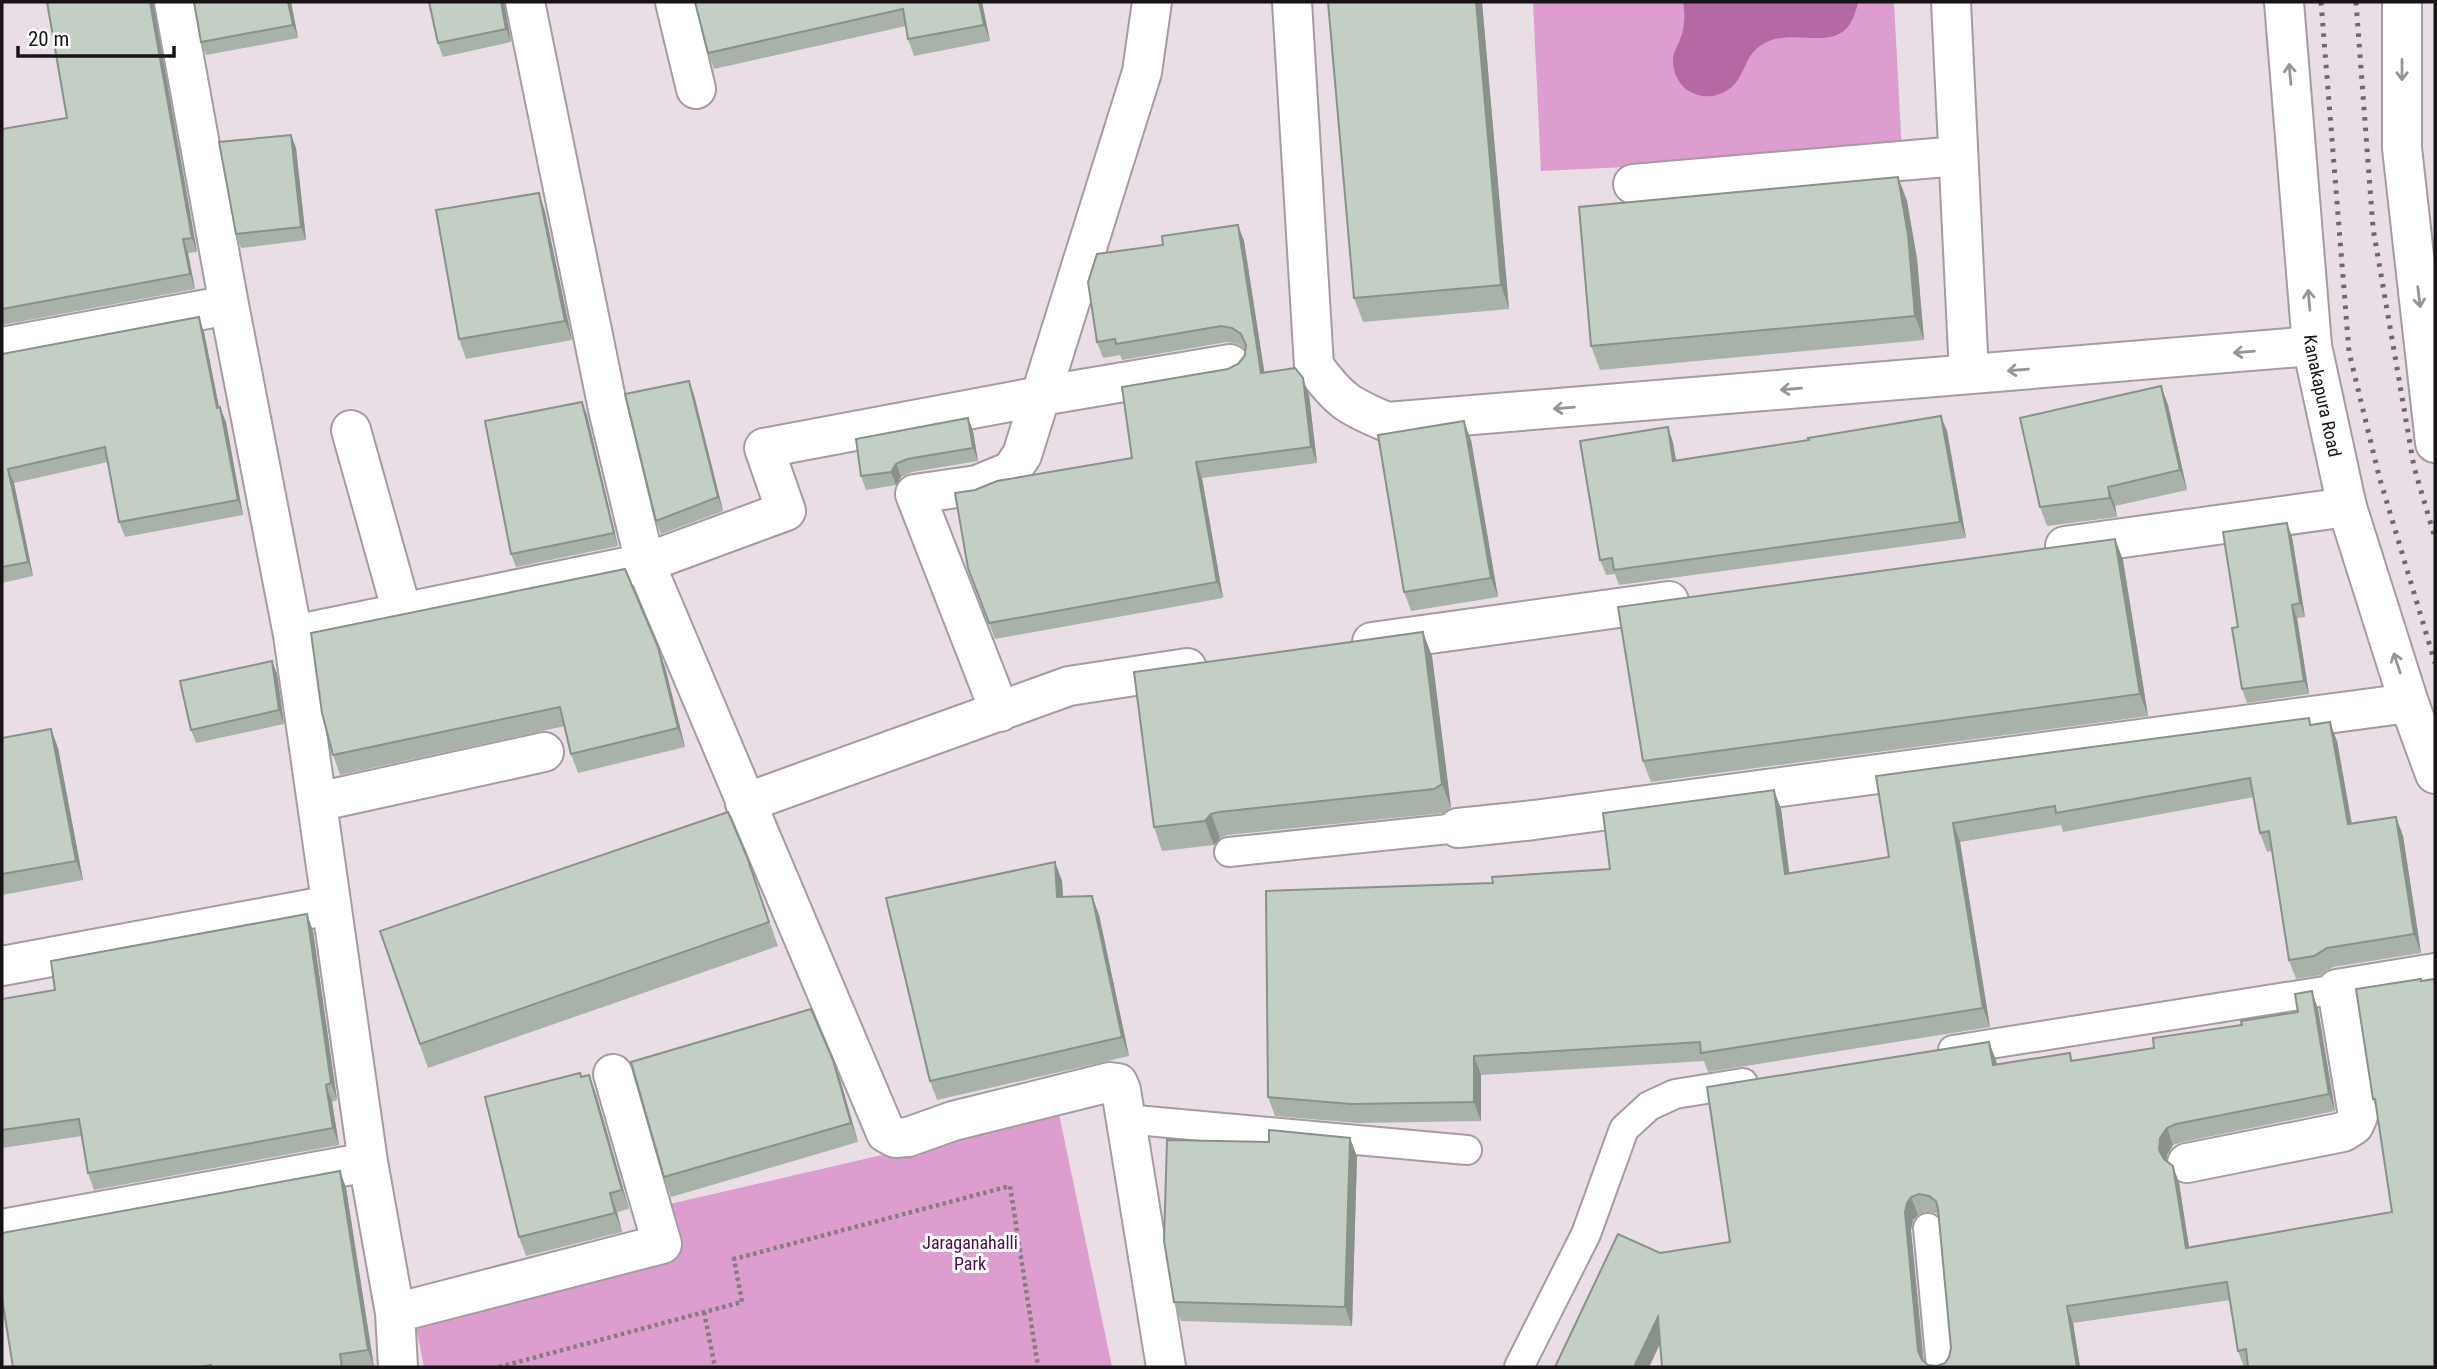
<svg xmlns="http://www.w3.org/2000/svg" width="2437" height="1369" font-family="'Roboto Condensed',sans-serif">
  <rect width="100%" height="100%" fill="#e9dde6"/>
  <path fill="#dd9dce" d="M1533,2H1894L1902,154L1541,171Z
    M1059,1114L1112,1367H424L414,1316L680,1253L670,1204Z"/>
  <path fill="#b469a4" d="M1683,2H1858C1846,63 1799,23 1763,44C1748,53 1747,65 1739,78C1730,94 1709,101 1693,93C1680,88 1672,72 1673,58C1674,50 1680,42 1682,34C1685,23 1685,12 1683,2Z"/>
  <g fill="none" stroke-linecap="round" stroke-linejoin="round">
    <defs>
      <path id="lane" d="M1229,852L1458,828
        M1953,1050L2337,989
        M1125,1119L1467,1150
        M1928,1228L1941,1367
        M1519,1367L1586,1234L1624,1129L1649,1106L1675,1094L1743,1083"/>
      <path id="street" d="M174,2L229,305L293,635L368,1162L395,1313L398,1367
        M525,2L608,409L645,563L886,1133L895,1138L908,1137L953,1121L1110,1082L1118,1083L1121,1090L1166,1367
        M675,2L696,89
        M1292,2L1314,366C1339,400 1348,406 1387,422L2312,346
        M1951,2L1969,374
        M1633,184L1958,156
        M2,347L229,305
        M351,430L402,612
        M2065,546L2347,507
        M293,635L645,563L786,511L764,448L1041,396L1230,364
        M1372,642L1669,601
        M1000,712L915,494L977,485L1011,471L1022,455L1142,72L1152,2
        M317,802L544,752
        M745,803L1069,686L1187,668
        M1458,828L1534,820L2409,703
        M2,966L331,905
        M2187,1163L2343,1132L2354,1125L2358,1116L2337,989L2435,973
        M2,1229L368,1162
        M395,1313L662,1244L613,1074"/>
      <g id="highway">
        <path id="s1" d="M2284,2L2312,346L2347,507L2409,703L2435,774"/>
        <path d="M2402,2V148L2435,443"/>
      </g>
    </defs>
    <use href="#lane" stroke="#a69aa3" stroke-width="32"/>
    <use href="#street" stroke="#a69aa3" stroke-width="42"/>
    <use href="#highway" stroke="#a69aa3" stroke-width="42"/>
    <path stroke="#857c82" stroke-width="4.5" stroke-dasharray="3.5 3.5" stroke-linecap="butt" d="M704,1312L715,1367
      M499,1367L742,1302L734,1259L1010,1186L1038,1367"/>
    <use href="#lane" stroke="#fff" stroke-width="28"/>
    <use href="#street" stroke="#fff" stroke-width="38"/>
    <use href="#highway" stroke="#fff" stroke-width="38"/>
    <path stroke="#6f676c" stroke-width="5" stroke-dasharray="3.5 7" stroke-linecap="butt" d="M2321,2L2349,352L2379,476L2435,663
      M2356,2L2373,228L2414,467L2435,538"/>
  </g>
  <path fill="#a8b2a9" fill-rule="evenodd" d="M153,2L197,252L188,253L195,289L2,325V129L67,118Z
    M194,2H291L298,38L206,55L201,42Z
    M504,2L511,42L443,57L438,43Z
    M695,2H982L990,41L914,56L908,39L906,26L714,69L708,53Z
    M1482,2L1509,309L1363,322L1354,298Z
    M291,135L296,148L306,240L241,248L236,234Z
    M1898,177L1907,201L1917,259L1924,340L1600,370L1591,346Z
    M539,193L545,212L572,340L466,359L459,339Z
    M1238,225L1244,241L1264,372L1309,395L1317,463L1202,478L1223,598L995,639L968,568L975,490L1132,458L1228,369L1238,364L1245,355V349L1238,344L1227,342L1122,360L1120,355L1103,358L1097,342L1163,245Z
    M204,332L219,407L226,422L243,515L125,537L119,522L108,462L14,483L33,576L2,583V354Z
    M2161,386L2168,405L2187,490L2115,506L2117,517L2047,526L2040,507Z
    M694,395L723,511L661,534L656,521Z
    M587,415L618,546L516,567L511,554Z
    M968,418L973,431L978,461L912,472L901,477L896,485L866,490L861,476Z
    M1668,427L1673,443L1676,461L1947,431L1966,538L1619,585L1615,574L1606,575L1600,560Z
    M1471,440L1498,597L1411,611L1404,592Z
    M2292,537L2305,617L2297,618L2309,694L2247,703L2242,689L2238,627Z
    M2115,539L2123,560L2148,716L1651,782L1643,761Z
    M1432,656L1451,808L1443,813L1227,835L1220,838L1214,845L1162,851L1154,827Z
    M272,661L277,674L284,724L196,743L191,730Z
    M665,667L685,747L578,773L571,754L565,726L340,775L333,755Z
    M2311,725L2337,741L2352,824L2396,817L2403,836L2421,953L2333,967L2321,975L2296,979L2289,960L2272,851L2267,852L2260,833L2254,797L2063,832L2061,825L1960,842L1990,1027L1708,1072L1704,1061L1481,1075V1121L1358,1123L1275,1116L1268,1097L1493,883L1610,869L1774,790L1781,809L1789,873L1889,857L1876,776Z
    M51,729L58,748L83,880L2,895V738Z
    M747,857L778,946L428,1068L380,931Z
    M1055,862L1062,881L1063,897L1092,896L1099,915L1129,1056L937,1100L930,1081Z
    M313,931L337,1100L332,1102L339,1145L94,1190L88,1173L82,1136L2,1148V999L55,990Z
    M2356,989L2435,1367H2244L2238,1351L2230,1300L2073,1323L2080,1367H1662L1660,1344L1649,1367H1555L1660,1253L1730,1242L1989,1042L1997,1065L2070,1053L2073,1061L2154,1048L2242,1025L2318,1009L2335,1111L2183,1142L2173,1145L2167,1155L2166,1161L2173,1166L2179,1183L2189,1248L2392,1212L2377,1112L2373,1099ZM1926,1212L1936,1213L1939,1216L1951,1348L1949,1357L1945,1363L1937,1366L1928,1365L1924,1361L1911,1230L1913,1220L1918,1215Z
    M840,1079L858,1142L671,1197L664,1177Z
    M596,1094L629,1209L617,1212L622,1232L526,1256L519,1237Z
    M1350,1138L1357,1157L1352,1326L1181,1321L1174,1302Z
    M340,1171L346,1188L374,1367H13L4,1311H2V1233Z"/>
  <path fill="#88918a" d="M150,2H153L197,252L192,238Z
    M288,2H291L298,38L293,25Z
    M501,2H504L511,42L506,29Z
    M979,2H982L990,41L984,25Z
    M1476,2H1482L1509,309L1501,285Z
    M291,135L296,148L306,240L301,227Z
    M1898,177L1907,201L1917,259L1924,340L1915,316Z
    M539,193L545,212L572,340L565,321Z
    M1238,225L1244,241L1267,389L1261,373Z
    M183,239L188,253L195,289L190,274Z
    M199,317L204,332L222,422L217,408Z
    M1303,378L1309,395L1317,463L1311,447Z
    M689,381L694,395L723,511L718,497Z
    M2161,386L2168,405L2187,490L2180,470Z
    M582,402L587,415L618,546L614,533Z
    M220,407L226,422L243,515L238,500Z
    M1941,416L1947,431L1966,538L1960,522Z
    M968,418L973,431L978,461L973,448Z
    M1464,421L1471,440L1498,597L1491,578Z
    M1668,427L1673,443L1679,477L1673,461Z
    M1196,462L1202,478L1223,598L1217,582Z
    M896,464L901,477L896,485L891,472Z
    M8,469L14,483L33,576L28,562Z
    M2108,487L2115,506L2117,517L2110,498Z
    M2287,523L2292,537L2305,617L2300,603Z
    M2115,539L2123,560L2148,716L2140,694Z
    M2292,605L2297,618L2309,694L2304,681Z
    M1423,632L1432,656L1451,808L1442,784Z
    M658,647L665,667L685,747L678,728Z
    M272,661L277,674L284,724L279,710Z
    M2330,722L2337,741L2355,843L2348,824Z
    M51,729L58,748L83,880L76,861Z
    M1774,790L1781,809L1792,893L1785,874Z
    M1211,814L1220,838L1214,845L1205,821Z
    M2396,817L2403,836L2421,953L2414,934Z
    M1953,823L1960,842L1990,1027L1983,1008Z
    M1055,862L1062,881L1064,917L1057,897Z
    M1092,896L1099,915L1129,1056L1122,1037Z
    M307,914L313,931L337,1100L331,1083Z
    M2312,991L2318,1009L2335,1111L2329,1094Z
    M1989,1042L1996,1060L2000,1083L1993,1065Z
    M1474,1056L1481,1075V1121L1474,1102Z
    M833,1060L840,1079L858,1142L851,1123Z
    M589,1075L596,1094L629,1209L622,1190Z
    M326,1085L332,1102L339,1145L333,1128Z
    M2167,1128L2173,1145L2167,1155L2166,1168L2159,1150L2160,1138Z
    M1350,1138L1357,1157L1352,1326L1345,1307Z
    M2173,1166L2179,1183L2192,1266L2186,1248Z
    M340,1171L346,1188L374,1367L368,1350Z
    M610,1193L617,1212L622,1232L615,1213Z
    M1911,1197L1918,1215L1913,1220L1911,1230L1924,1367L1918,1351L1905,1212L1907,1203Z
    M2067,1306L2073,1323L2080,1367H2077Z
    M1658,1317L1664,1335L1649,1367H1634Z"/>
  <path fill="#c3cfc5" stroke="#88918a" stroke-width="2" fill-rule="evenodd" d="M47,2H150L192,238L183,239L190,274L2,309V129L67,118Z
    M194,2H288L293,25L201,42Z
    M429,2H501L506,29L438,43Z
    M695,2H979L984,25L908,39L903,9L708,53Z
    M1328,2H1476L1501,285L1354,298Z
    M291,135L301,227L236,234L219,142Z
    M1898,177L1908,235L1915,316L1591,346L1579,207Z
    M539,193L565,321L459,339L436,210Z
    M1238,225L1261,373L1295,368L1303,378L1311,447L1196,462L1217,582L989,623L968,568L955,493L975,490L997,481L1132,458L1122,387L1228,369L1238,364L1245,355L1246,345L1241,334L1232,328L1221,326L1116,344L1115,339L1097,342L1088,282L1097,254L1163,245L1162,236Z
    M199,317L217,408L220,407L238,500L119,522L105,447L8,469L28,562L2,567V354Z
    M689,381L718,497L656,521L625,394Z
    M2161,386L2180,470L2108,487L2110,498L2040,507L2020,418Z
    M582,402L614,533L511,554L485,421Z
    M1941,416L1960,522L1614,570L1612,558L1600,560L1580,441L1668,427L1673,461L1809,440L1808,438Z
    M968,418L973,448L907,459L896,464L891,472L861,476L856,439Z
    M1464,421L1491,578L1404,592L1378,435Z
    M2287,523L2300,603L2292,605L2304,681L2242,689L2232,628L2238,627L2223,532Z
    M2115,539L2140,694L1643,761L1618,607Z
    M625,569L658,647L678,728L571,754L560,707L333,755L322,713L311,633Z
    M1423,632L1442,784L1434,789L1219,812L1211,814L1205,821L1154,827L1134,672Z
    M272,661L279,710L191,730L180,681Z
    M2309,718L2310,725L2330,722L2348,824L2396,817L2414,934L2327,948L2314,956L2289,960L2269,831L2260,833L2250,778L2056,813L2055,806L1953,823L1983,1008L1701,1053L1700,1042L1474,1056V1102L1351,1104L1268,1097L1266,891L1493,883L1492,877L1610,869L1603,813L1774,790L1785,874L1889,857L1876,776Z
    M51,729L76,861L2,874V738Z
    M728,812L747,857L769,922L420,1044L380,931Z
    M1055,862L1057,897L1092,896L1122,1037L930,1081L886,898Z
    M307,914L331,1083L326,1085L333,1128L88,1173L79,1119L2,1130V999L55,990L51,961Z
    M2421,979V981L2435,979V1367H2248L2246,1349L2238,1351L2227,1282L2067,1306L2077,1367H1662L1658,1317L1634,1367H1555L1618,1234L1660,1253L1730,1242L1707,1087L1989,1042L1993,1065L2070,1053L2071,1061L2154,1048L2153,1038L2242,1025L2241,1021L2298,1012L2295,994L2312,991L2329,1094L2176,1124L2167,1128L2160,1138L2159,1150L2164,1159L2173,1166L2186,1248L2392,1212L2375,1099H2373L2356,989ZM1919,1194L1929,1196L1936,1201L1938,1209L1951,1348L1949,1357L1945,1363L1937,1366L1928,1365L1922,1360L1918,1351L1905,1212L1907,1203L1911,1197Z
    M811,1009L833,1060L851,1123L664,1177L631,1062Z
    M580,1073L581,1077L589,1075L622,1190L610,1193L615,1213L519,1237L485,1097Z
    M1269,1130L1350,1138L1345,1307L1174,1302L1164,1241L1167,1140L1269,1142Z
    M340,1171L368,1350L340,1354L342,1367H211V1365L198,1367H13L2,1299V1233Z"/>
  <defs><path id="oneway-shaft" d="M-6 0H5M1.5-3L5.5 0L1.5 3" fill="none" stroke-width="1.6" stroke-linecap="round" stroke-linejoin="round" transform="scale(1.75)"/></defs>
  <g stroke="#979596">
    <use href="#oneway-shaft" transform="translate(2402 70) rotate(90)"/>
    <use href="#oneway-shaft" transform="translate(2290 74) rotate(-95)"/>
    <use href="#oneway-shaft" transform="translate(2419 297) rotate(83)"/>
    <use href="#oneway-shaft" transform="translate(2309 300) rotate(-95)"/>
    <use href="#oneway-shaft" transform="translate(2244 352) rotate(175)"/>
    <use href="#oneway-shaft" transform="translate(2018 370) rotate(175)"/>
    <use href="#oneway-shaft" transform="translate(1791 389) rotate(175)"/>
    <use href="#oneway-shaft" transform="translate(1564 408) rotate(175)"/>
    <use href="#oneway-shaft" transform="translate(2397 663) rotate(-108)"/>
  </g>
  <g text-anchor="middle" dominant-baseline="central" stroke-width="6" stroke-linejoin="round" paint-order="stroke">
    <g font-size="18" fill="#181316" stroke="#fff">
      <text stroke="none"><textPath href="#s1" startOffset="396">Kanakapura Road</textPath></text>
    </g>
    <g font-size="18" fill="#500945" stroke="#fff">
      <text x="970" y="1242">Jaraganahalli<tspan x="970" dy="21">Park</tspan></text>
    </g>
  </g>
  <rect width="2437" height="1369" fill="none" stroke="#181316" stroke-width="7"/>
  <path d="M18 46v10h156v-10" fill="none" stroke="#181316" stroke-width="3.5"/>
  <text x="28" y="46" font-size="21" fill="#181316" stroke="#ffffff" stroke-width="5" paint-order="stroke">20 m</text>
</svg>
